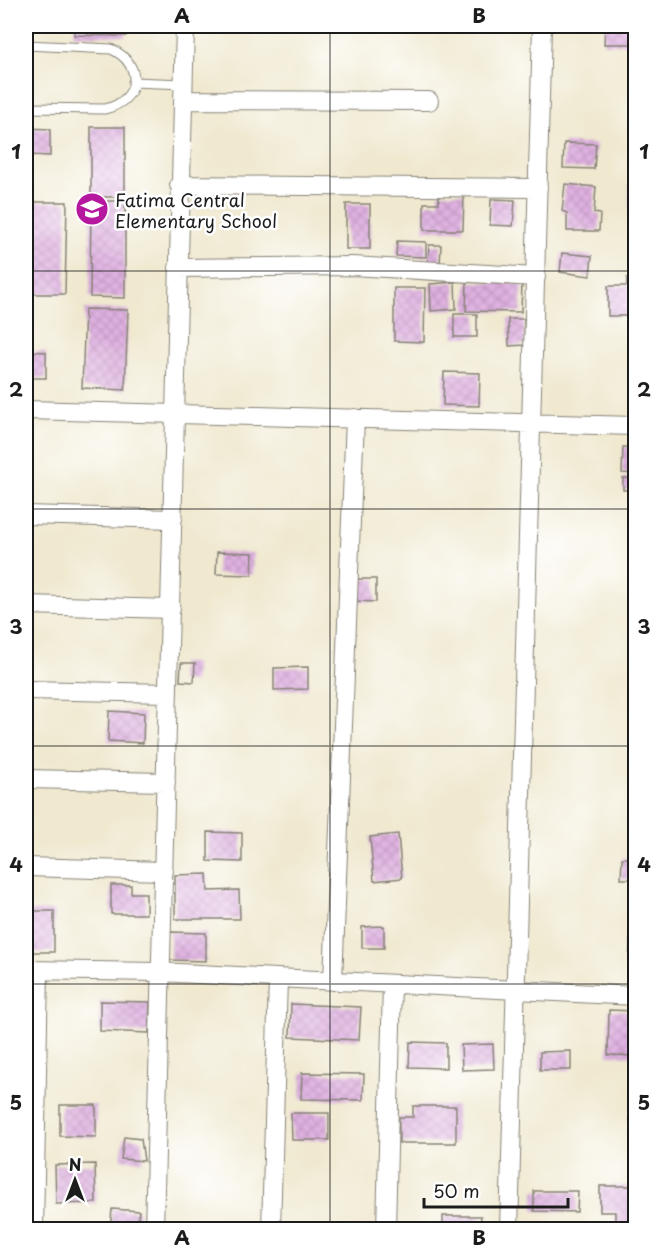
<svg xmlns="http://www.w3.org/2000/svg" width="661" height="1255" font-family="'Playpen Sans',sans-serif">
  <defs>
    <pattern id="building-cross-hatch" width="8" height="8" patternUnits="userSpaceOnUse" patternTransform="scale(1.5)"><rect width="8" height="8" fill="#dfb1e1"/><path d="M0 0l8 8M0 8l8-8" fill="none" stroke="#bf98c0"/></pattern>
  </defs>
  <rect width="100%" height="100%" fill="#fff"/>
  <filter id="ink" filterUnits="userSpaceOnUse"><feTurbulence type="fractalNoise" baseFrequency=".0167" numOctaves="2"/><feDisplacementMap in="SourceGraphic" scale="12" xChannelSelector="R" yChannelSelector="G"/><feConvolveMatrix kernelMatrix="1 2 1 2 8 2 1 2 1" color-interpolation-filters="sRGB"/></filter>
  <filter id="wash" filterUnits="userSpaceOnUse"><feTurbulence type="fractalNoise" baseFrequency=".008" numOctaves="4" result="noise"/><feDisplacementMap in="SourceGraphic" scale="24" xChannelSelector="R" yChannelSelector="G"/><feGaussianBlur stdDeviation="1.35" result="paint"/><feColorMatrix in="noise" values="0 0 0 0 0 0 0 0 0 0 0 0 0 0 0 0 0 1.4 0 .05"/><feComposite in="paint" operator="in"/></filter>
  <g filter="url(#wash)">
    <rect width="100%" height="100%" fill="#f0e9d0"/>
    <g id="blocks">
      <path fill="url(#building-cross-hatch)" d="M74,26H127L126,36L74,35Z
        M605,26H636V44H604Z
        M91,127H125V197H91Z
        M26,128L50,129V156L26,155Z
        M564,143L596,144L594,169L563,168Z
        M565,184L596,187L594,213L600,214L599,231H567V213L562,211Z
        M629,185H636V231H630Z
        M439,193H464L463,230H424V203H439Z
        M491,199L515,200L513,226L490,225Z
        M91,201H125V298L90,297Z
        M32,202H67L65,294H31Z
        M346,204H370V249H346Z
        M397,241L426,242V257L396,256Z
        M429,245H441L440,265H428Z
        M562,253L592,256L590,276L560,272Z
        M632,270H636V316H608V286H627V278L632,281Z
        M455,282L456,309L431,311L430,284Z
        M467,282L522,283L521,312L466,311Z
        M394,288H425L424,342L394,341Z
        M85,309L128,310L125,390L82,388Z
        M454,314H477V337H454Z
        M508,319H524L525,345L509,346Z
        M26,351L46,352V378H26Z
        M444,372L480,373L479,406L443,405Z
        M623,447H636V474L622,473Z
        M623,478H636V490H623Z
        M217,552L253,553L252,575L216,574Z
        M357,579H376V602L356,601Z
        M181,663H195L194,682L180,681Z
        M308,667V689L274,690V668Z
        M109,711L144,713L143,743L108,741Z
        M208,832L242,833V862L208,861Z
        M398,834L402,878L374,881L370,837Z
        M622,858H636V879H621Z
        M207,874L208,891L239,890L240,919H175V875Z
        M111,885H131V893H146V914H111Z
        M26,911H54V952H26Z
        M384,926V948H362V927Z
        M170,932L206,933V961L170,960Z
        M630,938H636V975L629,974Z
        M100,1001L150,1002L149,1033L100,1031Z
        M291,1004L361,1007L359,1040L290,1037Z
        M609,1010L636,1011V1056L608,1055Z
        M410,1042L446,1043V1068L409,1067Z
        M493,1044L494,1069L462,1070L461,1045Z
        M571,1051V1070H540V1052Z
        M302,1073L364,1074L363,1100L301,1099Z
        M631,1101L636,1102V1122L630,1121Z
        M60,1105H96V1137L60,1136Z
        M413,1106H456V1143H399V1117H413Z
        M291,1113H329V1140H292Z
        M124,1137L141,1139L144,1161L121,1159Z
        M95,1164L96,1203L56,1204L55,1165Z
        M600,1186H636V1230H615V1212H600Z
        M534,1191H578L577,1212L534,1211Z
        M112,1209L139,1211L137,1230H110Z
        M443,1216H481L480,1230H443Z"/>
    </g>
  </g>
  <g filter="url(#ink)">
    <use href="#blocks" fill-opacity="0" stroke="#868276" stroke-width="1.5"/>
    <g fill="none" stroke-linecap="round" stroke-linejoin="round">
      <defs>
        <path id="service" d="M26,45L111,49C143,63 142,100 105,109L26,108
          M133,82L184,84"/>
        <path id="minor" d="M183,100L429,101
          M179,185L538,188
          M178,268L353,266L536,277
          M26,410L636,426
          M26,515L173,519
          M26,605L171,609
          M26,690L168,693
          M26,779L166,782
          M26,867L164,871
          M26,970L159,972L636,996
          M333,981L355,418
          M34,1230L39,971
          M154,1230L185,26
          M271,1230L278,978
          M386,1230L392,984
          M509,1230L542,26"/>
      </defs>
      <use href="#service" stroke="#868276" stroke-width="11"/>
      <use href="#minor" stroke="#868276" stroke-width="20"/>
      <use href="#service" stroke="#fff" stroke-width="9"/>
      <use href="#minor" stroke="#fff" stroke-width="18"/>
    </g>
  </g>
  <path fill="none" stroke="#1c1c1c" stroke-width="1.5" stroke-opacity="0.55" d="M330,26V1230M26,271H636M26,509H636M26,746H636M26,984H636"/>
  <defs>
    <symbol id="school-disc" viewBox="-11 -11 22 22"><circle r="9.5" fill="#b5179e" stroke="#fff"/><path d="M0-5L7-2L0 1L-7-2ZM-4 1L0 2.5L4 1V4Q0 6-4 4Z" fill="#fff"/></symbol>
  </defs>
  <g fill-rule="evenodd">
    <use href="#school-disc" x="73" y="190" width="38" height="38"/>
  </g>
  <g text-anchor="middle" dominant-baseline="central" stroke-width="5" stroke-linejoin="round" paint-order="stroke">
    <g font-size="18" fill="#1c1c1c" stroke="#fff" text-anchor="start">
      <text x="115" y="199">Fatima Central<tspan x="115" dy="21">Elementary School</tspan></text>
    </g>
  </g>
  <rect width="661" height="1255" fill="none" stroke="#fff" stroke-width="66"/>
  <g transform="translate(75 1180)" stroke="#ffffff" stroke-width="4.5" paint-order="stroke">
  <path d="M0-4.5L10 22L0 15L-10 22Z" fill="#1c1c1c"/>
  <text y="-9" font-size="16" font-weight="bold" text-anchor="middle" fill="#1c1c1c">N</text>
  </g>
  <path d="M424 1198v9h144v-9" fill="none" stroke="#1c1c1c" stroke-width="3"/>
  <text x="433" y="1198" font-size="18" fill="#1c1c1c" stroke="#ffffff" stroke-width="4.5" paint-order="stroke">50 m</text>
  <rect x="33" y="33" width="595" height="1189" fill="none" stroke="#1c1c1c" stroke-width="2"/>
  <g font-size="20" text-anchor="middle" font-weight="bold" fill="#1c1c1c">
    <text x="182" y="23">A</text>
    <text x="479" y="23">B</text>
    <text x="16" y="159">1</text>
    <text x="644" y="159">1</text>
    <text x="16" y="397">2</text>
    <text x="644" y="397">2</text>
    <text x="16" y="634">3</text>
    <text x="644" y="634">3</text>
    <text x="16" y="872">4</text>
    <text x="644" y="872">4</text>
    <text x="16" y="1110">5</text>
    <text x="644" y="1110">5</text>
    <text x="182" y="1245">A</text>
    <text x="479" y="1245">B</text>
  </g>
</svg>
